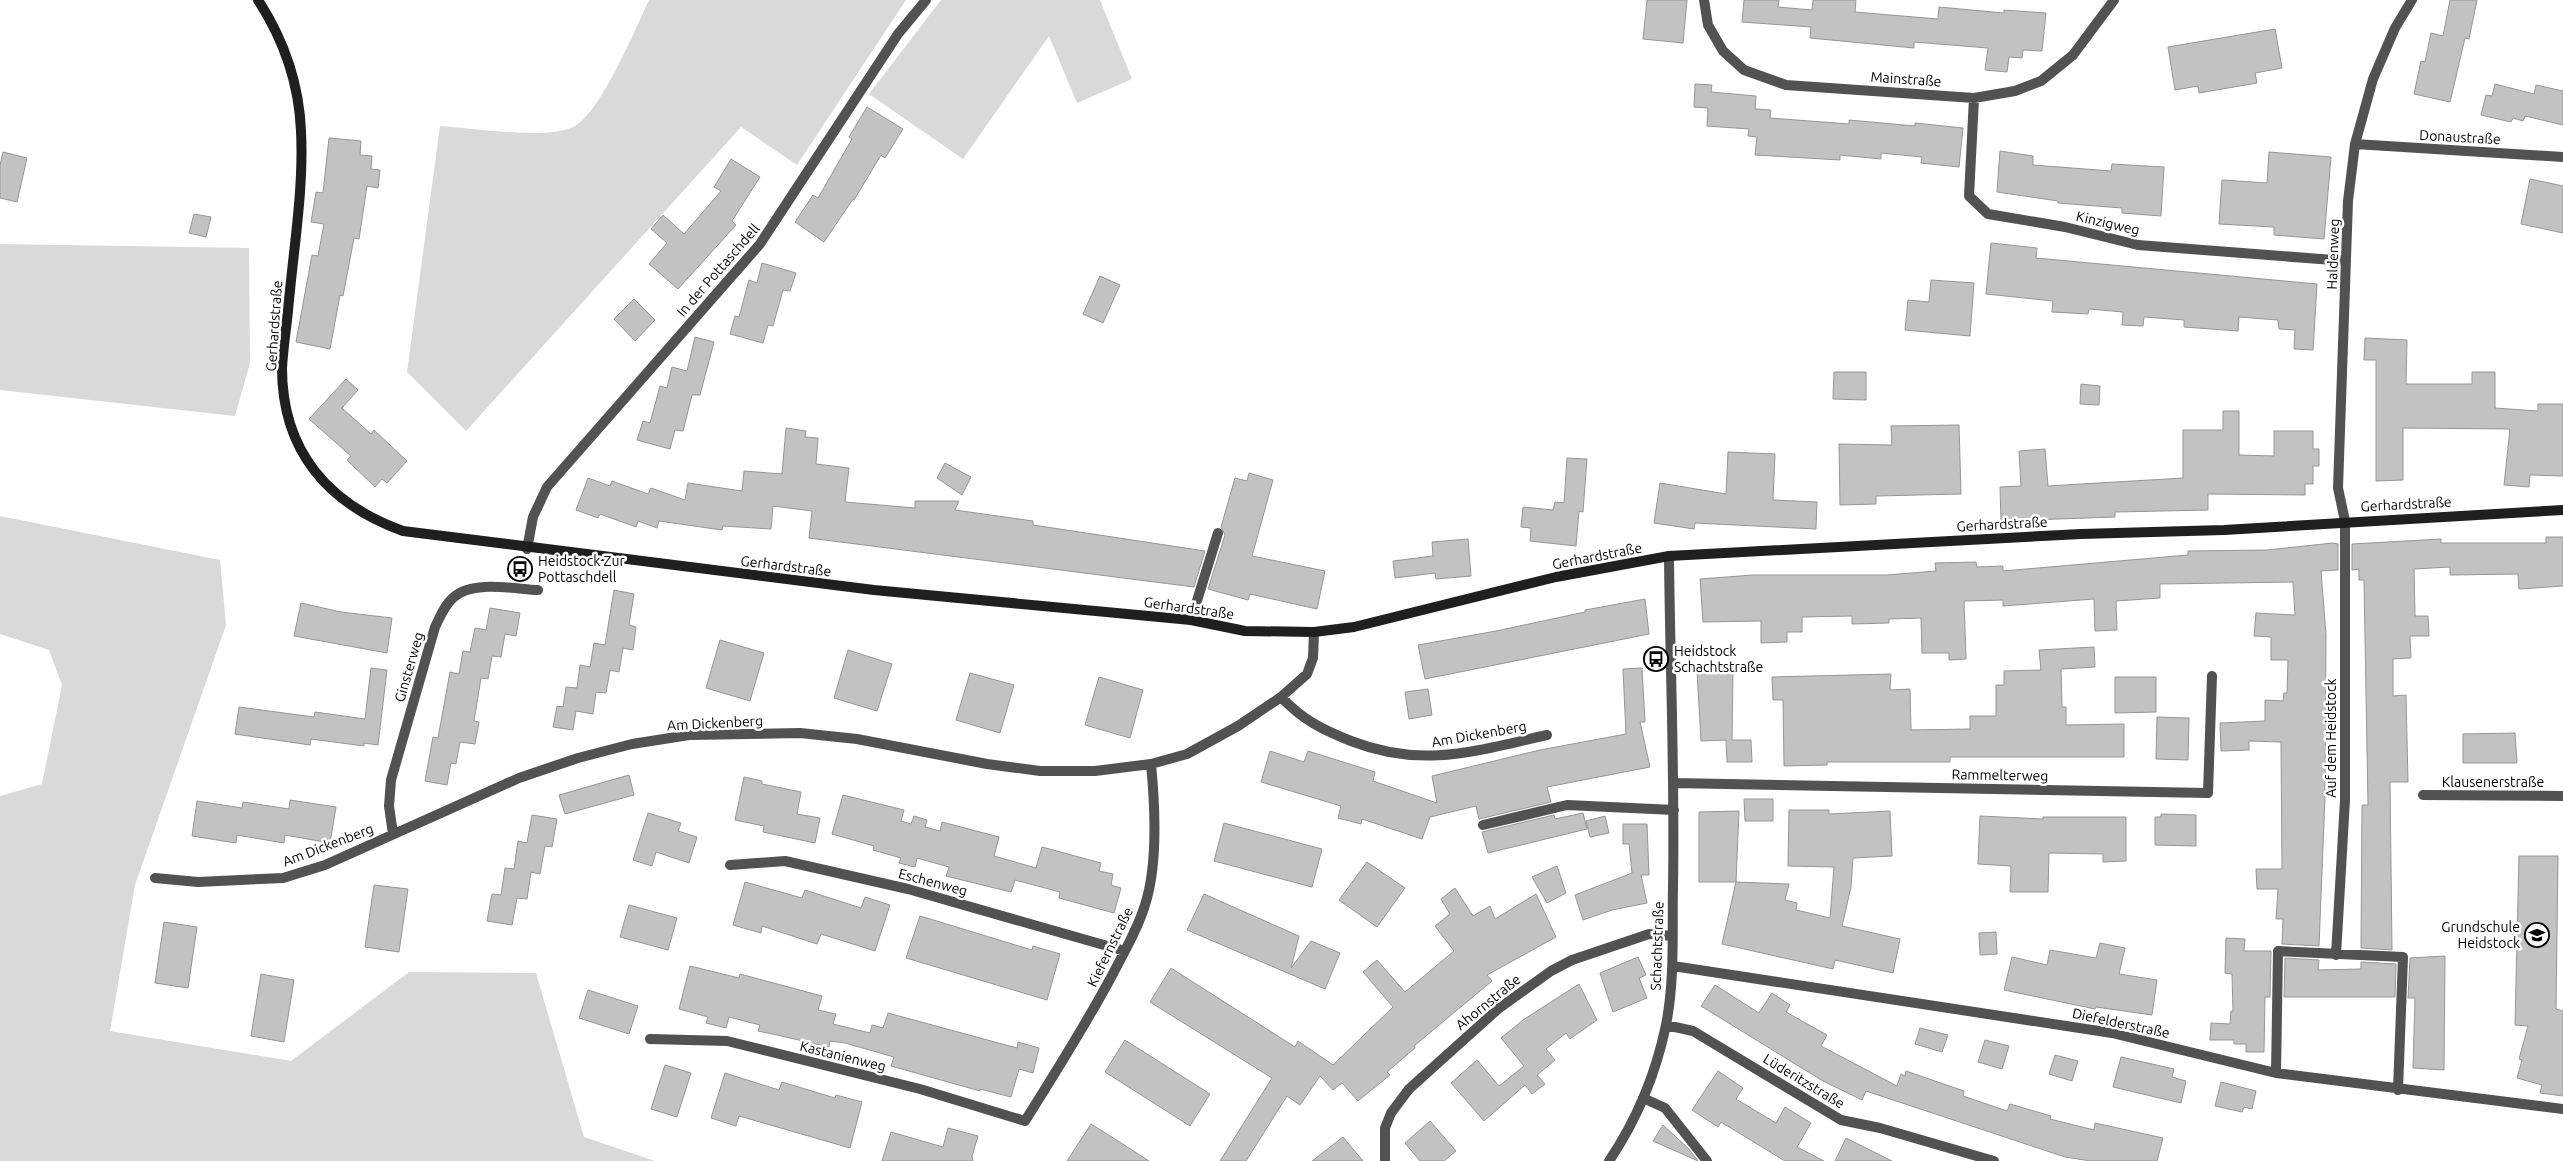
<svg xmlns="http://www.w3.org/2000/svg" width="2563" height="1161" font-family="Ubuntu,sans-serif">
  <rect width="100%" height="100%" fill="#fff"/>
  <path fill="#d9d9d9" d="M649,0H906L797,165L741,127L466,431L407,372L440,126C472,128 546,140 573,127C599,116 636,28 649,0Z
    M941,0H1100L1132,79L1077,103L1049,36L963,159L869,94Z
    M0,244L249,248L250,363L235,416L0,390Z
    M0,516L220,560L226,625L135,885L110,1031L291,1061L409,972L536,973L584,1137L655,1161H0V796L42,784L62,685L49,650L0,634Z"/>
  <path fill="#c2c2c2" stroke="#969696" d="M1647,0H1687L1683,43L1643,39Z
    M1744,0H1779L1778,7L1812,10L1813,0H1856L1855,12L1938,19L1939,7L2004,13V10L2046,13L2042,51L2023,50L2022,58L2009,57L2007,72L1985,70L1988,48L1914,42V48L1810,38L1811,27L1742,22Z
    M2450,0H2477L2469,39L2465,38L2450,102L2414,94L2421,61L2425,62L2431,33L2443,36Z
    M2275,29L2282,68L2255,73L2257,83L2199,93L2198,86L2175,90L2168,47Z
    M1695,84L1712,85L1711,92L1756,96L1755,109L1771,110L1770,118L1849,124V120L1915,126V123L1963,128L1959,167L1921,163L1922,157L1881,153V159L1840,155V160L1755,155L1757,137L1748,136L1749,129L1707,126L1708,108L1694,107Z
    M2495,84L2534,94L2536,85L2563,91V125L2525,116L2523,121L2513,118L2511,122L2481,115L2486,95L2492,96Z
    M867,107L903,129L885,158L881,155L854,200L853,199L824,242L795,222L813,195L818,198L852,139L849,137Z
    M329,138L361,141L360,155L372,156L371,169L380,170L378,188L367,186L359,239L354,238L343,296L340,295L330,349L296,342L312,255L318,256L324,224L311,222L316,192L323,193Z
    M2000,151L2033,156V165L2111,171L2112,164L2164,167L2161,216L2122,213V208L2058,203V201L1997,192Z
    M3,152L27,158L17,202L0,198V165Z
    M2269,152L2331,157L2324,239L2274,235V227L2219,224L2222,180L2267,183Z
    M731,159L760,177L732,221L736,225L678,289L649,264L667,243L651,229L663,215L684,234L721,191L714,187Z
    M2530,179L2563,186V233L2521,224Z
    M194,214L211,217L206,237L189,233Z
    M1991,243L2037,248L2036,258L2317,284L2313,350L2294,349L2295,330L2279,329L2278,320L2239,317L2238,331L2184,327V320L2144,317L2143,326L2122,325L2123,312L2089,309L2088,314L2052,312L2053,301L1986,294Z
    M762,263L796,273L790,291L783,290L773,326L768,325L763,343L730,334L735,316L739,317L749,280L757,283Z
    M1100,276L1120,285L1103,323L1083,314Z
    M1931,280L1974,283L1970,336L1905,330L1908,300L1929,302Z
    M634,299L655,320L635,341L614,319Z
    M695,337L714,342L700,395H692L683,431L675,430L670,449L637,440L643,421L650,423L660,386L667,388L672,367L687,371Z
    M2365,338L2407,340L2406,384H2472V372H2495V408L2538,411V404H2563V476L2530,475L2529,487L2504,485L2510,429L2403,428V480L2376,481V360H2364Z
    M1834,372H1866V400L1833,399Z
    M346,379L358,390L342,408L371,434L374,430L407,461L387,483L382,479L375,487L347,460L351,456L309,419Z
    M2081,384L2100,386L2099,405L2080,404Z
    M2223,411H2239V455L2274,456V431H2313V449H2319V466H2313V484H2305V495L2208,494V510L2115,512V517L2001,521L2000,487L2021,486L2019,451L2045,449L2048,486L2183,478V430H2223Z
    M1959,425L1961,494L1876,496V504L1840,505L1839,444L1892,445L1891,426Z
    M786,428L806,431L805,437L818,438L816,464L849,468L845,502L915,508V501H959L955,510L1033,521V525L1205,551L1194,587L809,538L812,511L773,506L771,529L723,526L722,530L659,521L657,528L638,521L636,527L600,514L598,518L576,510L588,478L610,486L612,481L648,494L651,488L685,500L688,483L742,491L744,471L782,474Z
    M1728,452L1775,454L1773,500L1817,502L1816,529L1695,523L1694,529L1654,523L1660,483L1726,494Z
    M1567,458L1587,459L1583,512L1579,511L1576,546L1530,541L1531,528L1521,527L1523,507L1553,510L1555,502L1564,503Z
    M945,463L971,477L962,495L937,478Z
    M1249,473L1273,480L1252,556L1325,571L1317,609L1250,594L1248,600L1208,589L1225,535L1221,527L1235,478L1247,481Z
    M2546,537H2563V586L2519,589L2518,574L2450,575V567L2414,569L2415,616H2428L2429,636H2410L2411,658L2393,659V696L2406,695L2408,782H2390L2392,950L2361,948L2362,805H2368L2364,580H2359V569L2352,570V544L2441,539V543H2546Z
    M1468,539L1471,576L1436,579L1435,573L1395,578L1393,561L1433,556L1432,542Z
    M2333,543L2338,544V570L2321,571L2326,635L2325,797L2319,946L2282,944L2283,919H2276L2278,889H2257L2256,869H2282L2281,742L2249,741V750L2221,751L2220,723L2265,721V700L2283,701L2284,693H2287L2288,660H2271V637L2254,636L2256,613L2295,615L2293,582L2160,584V598L2116,601L2117,630L2095,631L2094,599L2003,606V600L1964,601L1966,659L1949,660V653H1922L1921,618L1889,619V623L1852,624V616L1802,617V632H1787V642L1761,643V621L1703,622L1700,579L1753,575H1887L1936,571L1935,563L1976,562L1977,567L2003,566V571L2188,555V551L2267,550Z
    M614,590L634,594L629,625L636,627L633,650L623,648L619,672L610,670L606,693L596,692L593,714L576,711L573,730L553,727L557,706L563,707L566,687L577,688L580,665L590,667L594,643L605,645Z
    M1645,599L1649,634L1425,679L1418,645L1496,631L1585,612V610Z
    M301,603L341,612L392,618L387,653L294,636Z
    M490,608L520,613L516,636L505,634L501,657L492,656L488,679L481,678L474,721L479,722L475,744L460,742L456,764L451,763L447,785L425,781L433,737L438,738L450,672L459,674L463,651L470,652L475,628L486,630Z
    M720,640L764,653L750,701L706,688Z
    M2094,647L2095,667L2061,669L2062,707H2066V725L2124,724V757H1950V762H1827V765L1784,766L1783,700H1773L1772,677L1891,674L1890,690L1910,689L1911,730L1970,729V716H1996V685H2004V671L2041,670L2039,650Z
    M848,650L892,664L877,711L834,698Z
    M371,668L387,670L378,745L364,743V746L311,739L310,745L235,734L239,707L314,717L315,712L365,719Z
    M1642,668L1645,722H1640L1650,767L1547,787L1551,802L1479,819L1476,806L1430,817L1422,839L1362,819L1361,824L1338,818L1341,806L1261,782L1270,751L1304,762L1308,751L1375,772L1373,781L1437,803L1432,776L1540,750L1626,734L1623,669Z
    M1733,670L1732,740H1751L1752,762H1727L1726,740L1701,741L1697,671Z
    M970,673L1014,685L1000,733L956,720Z
    M1099,677L1143,690L1130,738L1085,725Z
    M2115,677H2156V712L2115,713Z
    M1428,689L1432,715L1409,719L1405,692Z
    M2157,717L2189,718L2188,760L2156,759Z
    M2515,733L2517,763H2463V734Z
    M629,775L634,795L565,814L559,795Z
    M744,777L762,781V784L801,792L797,814L820,818L815,843L763,832L764,826L735,820Z
    M843,795L904,810L901,821L911,824L914,816L927,820L925,827L940,831L942,822L999,837L994,856L1036,868L1042,847L1101,863L1099,871L1113,874L1111,885L1121,888L1114,913L1059,898L1060,892L1015,880L1011,892L946,876L949,867L917,858L915,867L899,863L901,858L873,850L874,846L832,834Z
    M1744,799H1773V821H1745Z
    M290,800L336,807L330,843L285,835L284,843L237,835L236,843L192,836L197,801L242,808L243,802L289,809Z
    M1789,810H1829V814L1890,811L1892,856L1853,858L1851,887L1842,926L1900,939L1893,973L1835,960L1833,969L1722,944L1736,882H1699V812L1739,811L1736,882L1789,884L1785,900L1797,903L1796,910L1830,918L1834,867L1788,866Z
    M648,813L681,823L678,831L697,837L689,863L656,852L652,866L633,860Z
    M1583,813L1587,829L1488,853L1482,832L1554,815L1555,819Z
    M2161,814L2196,815V846L2155,845V817H2161Z
    M532,815L557,819L552,847L545,846L540,874L531,872L527,899L517,898L512,925L487,921L492,894L501,895L505,868L514,869L518,841L527,843Z
    M1605,816L1609,833L1590,837L1586,821Z
    M1980,816L2043,819V817H2126V861L2103,862V854L2049,853L2048,892H2010L2011,866L1978,864Z
    M1224,823L1322,849L1312,887L1214,861Z
    M1623,824H1647L1649,875H1641L1647,903L1612,910L1583,920L1575,895L1632,873L1629,844H1623Z
    M2519,856H2558L2556,1009L2563,1011V1096L2540,1093L2542,1085L2517,1078L2522,1060L2519,1059L2528,1026L2515,1025Z
    M1367,862L1405,888L1377,927L1339,900Z
    M1557,866L1566,893L1547,903L1532,877Z
    M745,882L802,898L805,890L861,908L865,897L890,905L875,951L821,934L817,944L762,926L761,933L733,925Z
    M374,885L408,889L399,952L365,947Z
    M1455,888L1473,916L1490,906L1495,919L1536,894L1556,937L1487,975L1492,981L1414,1046L1415,1048L1387,1072L1390,1075L1358,1101L1342,1083L1333,1090L1320,1076L1300,1105L1287,1096L1246,1161H1220L1272,1078L1150,1002L1171,968L1295,1047L1298,1041L1333,1065L1393,1007L1363,972L1377,960L1405,992L1454,951L1435,926L1450,914L1441,899Z
    M1204,894L1299,936L1291,968L1311,941L1340,953L1325,989L1187,930Z
    M629,905L677,918L668,950L620,937Z
    M920,916L1032,950L1033,946L1060,954L1047,1000L906,958Z
    M164,922L197,927L188,988L155,983Z
    M1996,932L1997,954L1980,955L1979,933Z
    M2226,938L2245,939L2244,951H2271L2270,997H2265L2264,1052H2246V1044H2234V1040H2210L2211,1023L2230,1024L2231,1011H2233L2232,974L2225,973Z
    M2100,943L2125,948L2119,974L2157,980L2152,1015L2096,1007L2095,1009L2004,990L2012,957L2047,965L2050,950L2096,958Z
    M2445,956L2444,1070L2413,1068L2415,998H2408L2410,958Z
    M1638,957L1646,975L1639,978L1647,998L1613,1012L1600,973Z
    M2285,958L2319,960L2318,970L2361,969V962L2396,964L2395,997H2284Z
    M690,966L739,978L740,974L822,996L818,1010L836,1014L833,1024L870,1033L872,1025L883,1028L888,1013L1017,1048L1018,1042L1039,1048L1033,1073L1019,1069L1011,1097L980,1089V1091L891,1066L894,1057L845,1043L830,1041L829,1047L777,1035L758,1031L760,1025L729,1017L726,1028L706,1023L708,1017L679,1009Z
    M261,974L294,980L284,1042L251,1036Z
    M1579,984L1597,1020L1570,1039L1566,1033L1546,1049L1555,1060L1537,1075L1545,1084L1532,1094L1525,1085L1484,1121L1451,1083L1477,1060L1499,1086L1524,1066L1501,1038L1523,1020Z
    M1715,985L1759,1013L1772,993L1790,1005L1786,1012L1827,1035L1821,1046L1897,1086L1901,1074L1905,1076L1906,1071L1964,1091L1963,1096L2007,1111L2010,1104L2051,1116L2050,1119L2094,1130L2095,1123L2163,1138L2157,1161H2091L2065,1157L1866,1091L1862,1100L1823,1081L1701,1006Z
    M588,990L638,1006L629,1034L579,1018Z
    M1920,1028L1948,1035L1942,1052L1915,1044Z
    M1125,1040L1210,1094L1190,1126L1105,1072Z
    M1985,1040L2009,1046L2002,1069L1978,1062Z
    M2055,1055L2078,1061L2072,1081L2049,1074Z
    M2121,1057L2174,1069L2172,1077L2186,1081L2181,1103L2113,1087Z
    M665,1065L691,1073L677,1117L651,1109Z
    M1718,1071L1743,1088L1736,1099L1776,1123L1785,1107L1811,1123L1797,1147L1824,1161H1785L1721,1122L1718,1127L1692,1110Z
    M725,1073L779,1090L782,1082L835,1098L836,1095L862,1102L850,1148L739,1116L736,1126L711,1118Z
    M2221,1082L2256,1091L2252,1109L2244,1107L2242,1112L2215,1106Z
    M1430,1121L1456,1151L1444,1161H1420L1405,1143Z
    M1091,1124L1118,1141L1149,1161H1067Z
    M1663,1125L1688,1148L1698,1161L1653,1141Z
    M948,1128L978,1136L972,1156L973,1161H882L891,1132L943,1147Z
    M1343,1137L1363,1161H1312Z
    M1846,1138L1892,1161H1835Z"/>
  <g fill="none" stroke-linecap="round" stroke-linejoin="round">
    <path stroke="#525252" stroke-width="10" d="M1191,620L1218,533
      M1643,1098L1665,1108L1707,1161"/>
    <path stroke="#525252" stroke-width="10" d="M1704,0L1708,25L1723,51L1744,70L1786,85L1974,98L2015,91L2041,81L2073,55L2114,0
      M1974,98L1969,196L1988,214L2065,227L2138,245L2346,261
      M2355,144L2563,157
      M527,549L533,517L547,487L760,244L898,34L926,0
      M1281,697C1303,720 1321,729 1351,741C1423,769 1475,751 1547,735
      M1673,783L2208,793L2212,676
      M2423,795L2563,796
      M1483,825L1567,805L1674,810
      M393,834L389,806L391,780L435,627C440,617 445,604 454,597C472,580 515,589 538,590
      M730,865L785,861L908,889L1125,951
      M155,878L198,882L283,878L325,865L519,778L578,758L632,744L689,735L800,733L857,739L987,764L1040,771H1095L1151,764L1187,754L1238,726L1281,697L1307,674L1313,658L1314,632
      M2336,955L2345,800V521L2338,488L2348,201L2355,144L2373,79L2395,28L2412,0
      M1673,966L2112,1033L2276,1073L2563,1109
      M1666,1025L1693,1031L1841,1120L1880,1128L1994,1161
      M650,1039L727,1041L920,1089L1025,1121C1054,1075 1083,1029 1109,981C1122,956 1137,931 1145,905C1158,865 1155,805 1151,764
      M2276,1073L2278,951L2403,957L2398,1090
      M1385,1161V1128L1391,1113L1409,1089L1498,1009L1551,971L1572,960L1649,934L1672,936
      M1609,1161C1636,1121 1656,1073 1666,1025C1675,979 1672,932 1673,886C1675,776 1670,666 1669,556"/>
    <path stroke="#1f1f1f" stroke-width="10" d="M258,0C284,40 299,83 301,131C304,190 293,252 288,311C286,330 283,349 282,368C282,451 328,504 403,531L874,590L1191,620L1245,631L1314,632L1354,627L1556,577L1669,556L2081,534L2224,530L2563,510"/>
  </g>
  <defs>
    <symbol id="bus-ring" viewBox="-11 -11 22 22"><circle r="9.5" fill="#fff" stroke="#000" stroke-width="1.5"/><path d="M-5-6H5V4H4V6H2V4H-2V6H-4V4H-5ZM-3.5-4V0h7V-4ZM-3.5 1.2v1.5H-2V1.2ZM2 1.2v1.5H3.5V1.2Z" fill="#000"/></symbol>
    <symbol id="school-ring" viewBox="-11 -11 22 22"><circle r="9.5" fill="#fff" stroke="#000" stroke-width="1.5"/><path d="M0-5L7-2L0 1L-7-2ZM-4 1L0 2.5L4 1V4Q0 6-4 4Z" fill="#000"/></symbol>
  </defs>
  <g fill-rule="evenodd">
    <use href="#bus-ring" x="506" y="555" width="28" height="28"/>
    <use href="#bus-ring" x="1642" y="645" width="28" height="28"/>
    <use href="#school-ring" x="2523" y="921" width="28" height="28"/>
  </g>
  <g text-anchor="middle" dominant-baseline="central" stroke-width="5" stroke-linejoin="round" paint-order="stroke">
    <g font-size="14" fill="#000" stroke="#fff">
      <text transform="translate(1906 79) rotate(4)">Mainstraße</text>
      <text transform="translate(2460 137) rotate(3)">Donaustraße</text>
      <text transform="translate(2108 223) rotate(13)">Kinzigweg</text>
      <text transform="translate(2333 254) rotate(-88)">Haldenweg</text>
      <text transform="translate(718 270) rotate(-49)">In der Pottaschdell</text>
      <text transform="translate(274 326) rotate(-86)">Gerhardstraße</text>
      <text transform="translate(2406 504) rotate(-3)">Gerhardstraße</text>
      <text transform="translate(2002 524) rotate(-3)">Gerhardstraße</text>
      <text transform="translate(1597 556) rotate(-11)">Gerhardstraße</text>
      <text transform="translate(786 566) rotate(7)">Gerhardstraße</text>
      <text transform="translate(1189 608) rotate(8)">Gerhardstraße</text>
      <text transform="translate(409 667) rotate(-74)">Ginsterweg</text>
      <text transform="translate(715 723) rotate(-3)">Am Dickenberg</text>
      <text transform="translate(1479 734) rotate(-10)">Am Dickenberg</text>
      <text transform="translate(2331 738) rotate(-90)">Auf dem Heidstock</text>
      <text transform="translate(2000 775) rotate(1)">Rammelterweg</text>
      <text x="2493" y="782">Klausenerstraße</text>
      <text transform="translate(328 845) rotate(-21)">Am Dickenberg</text>
      <text transform="translate(933 882) rotate(15)">Eschenweg</text>
      <text transform="translate(1657 946) rotate(-88)">Schachtstraße</text>
      <text transform="translate(1110 947) rotate(-64)">Kiefernstraße</text>
      <text transform="translate(1488 1002) rotate(-39)">Ahornstraße</text>
      <text transform="translate(2121 1023) rotate(12)">Diefelderstraße</text>
      <text transform="translate(843 1056) rotate(14)">Kastanienweg</text>
      <text transform="translate(1804 1081) rotate(31)">Lüderitzstraße</text>
    </g>
    <g font-size="14" fill="#000" stroke="#fff" text-anchor="start">
      <text x="538" y="561">Heidstock Zur<tspan x="538" dy="16">Pottaschdell</tspan></text>
      <text x="1674" y="651">Heidstock<tspan x="1674" dy="16">Schachtstraße</tspan></text>
      <text x="2520" y="927" text-anchor="end">Grundschule<tspan x="2520" dy="16">Heidstock</tspan></text>
    </g>
  </g>
</svg>
